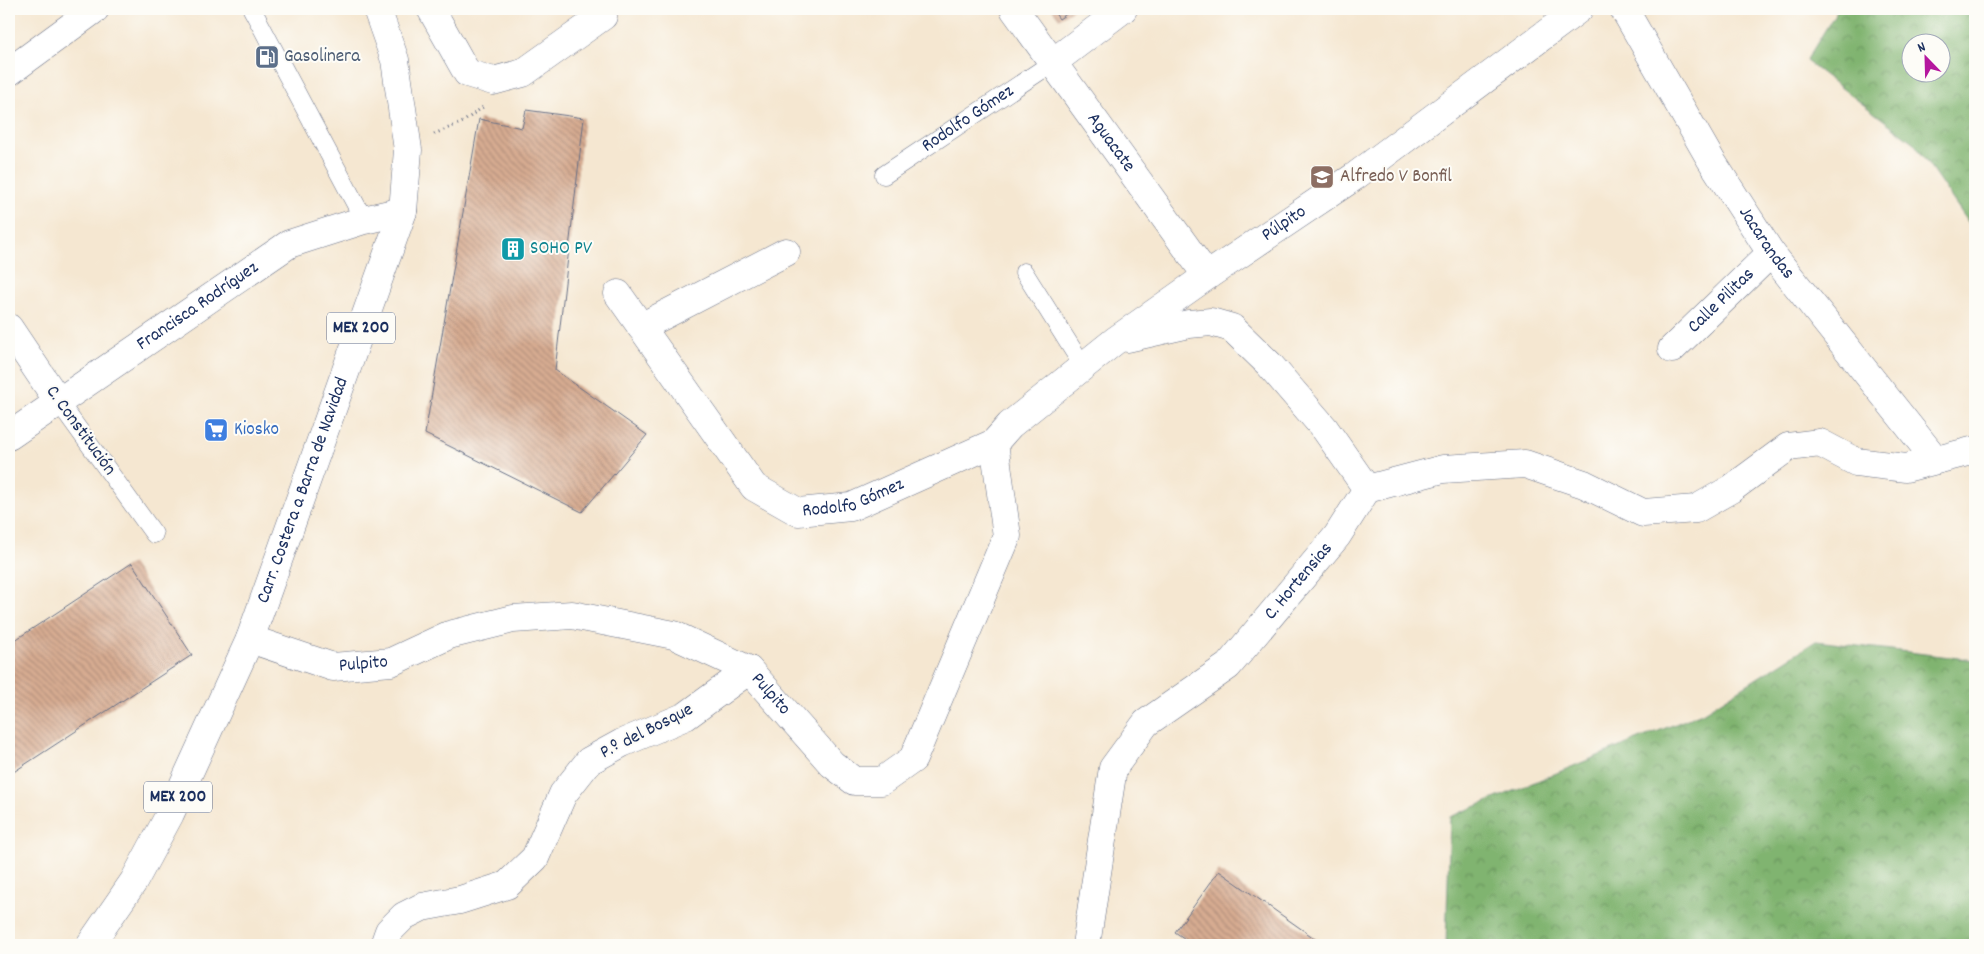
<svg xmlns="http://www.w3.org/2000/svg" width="1984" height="954" font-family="Dekko,sans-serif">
  <defs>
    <pattern id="forest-crowns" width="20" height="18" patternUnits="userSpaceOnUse" patternTransform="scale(1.25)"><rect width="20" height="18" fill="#80b46f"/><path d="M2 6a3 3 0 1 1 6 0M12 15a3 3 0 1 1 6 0" fill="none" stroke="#68935e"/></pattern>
    <pattern id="building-back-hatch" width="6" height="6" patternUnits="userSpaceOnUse" patternTransform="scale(1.25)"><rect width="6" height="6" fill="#d7ac91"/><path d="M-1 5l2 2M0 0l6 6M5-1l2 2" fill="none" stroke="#ae8c7a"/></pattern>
  </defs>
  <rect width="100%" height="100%" fill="#fdfcf7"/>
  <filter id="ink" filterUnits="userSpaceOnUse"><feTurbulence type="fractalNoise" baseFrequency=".02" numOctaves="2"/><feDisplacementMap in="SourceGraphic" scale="10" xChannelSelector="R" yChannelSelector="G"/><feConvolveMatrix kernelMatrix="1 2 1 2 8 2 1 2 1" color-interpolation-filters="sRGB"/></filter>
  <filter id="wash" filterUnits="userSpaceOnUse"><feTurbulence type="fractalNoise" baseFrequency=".0096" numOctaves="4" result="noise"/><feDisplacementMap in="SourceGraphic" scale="20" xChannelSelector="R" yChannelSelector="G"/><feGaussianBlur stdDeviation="1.12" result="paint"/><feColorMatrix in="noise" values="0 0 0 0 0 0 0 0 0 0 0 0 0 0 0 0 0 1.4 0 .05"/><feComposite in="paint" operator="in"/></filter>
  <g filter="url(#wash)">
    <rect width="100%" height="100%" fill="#f5e7d1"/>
    <path fill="url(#forest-crowns)" stroke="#4e7266" fill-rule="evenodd" d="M1838,9H1975V232L1914,143L1806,61ZM1912,42H1942V72H1912Z
      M1816,641L1975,660V945H1446L1450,817L1702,713Z"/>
    <g id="blocks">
      <path fill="url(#building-back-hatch)" d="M1052,9H1074L1059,19Z
        M526,110L584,118L555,370L647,435L582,512L425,434L479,119L522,128Z
        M132,563L192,655L9,775V644Z
        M1219,871L1324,945H1194L1175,932Z"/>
    </g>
  </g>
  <g filter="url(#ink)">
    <use href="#blocks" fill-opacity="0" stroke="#676f86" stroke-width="1"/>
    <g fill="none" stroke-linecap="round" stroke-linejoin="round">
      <defs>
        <g id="service">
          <path d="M252,9L364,220"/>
          <path id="s1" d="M884,175L1052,63"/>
          <path d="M1024,272L1083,366"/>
          <path d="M58,401L154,534"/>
        </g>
        <g id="minor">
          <path d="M431,9L467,73L493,81L523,73L603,16"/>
          <path id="s2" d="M1014,9L1207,276"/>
          <path id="s3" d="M1624,9L1711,160L1771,253L1935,459"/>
          <path d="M1052,63L1123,9"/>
          <path d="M9,72L95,9"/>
          <path id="s4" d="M618,294L754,487L798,512L851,507L994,443L1010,425L1116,340L1207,276L1354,177L1579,9"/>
          <path d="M641,327L786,252"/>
          <path d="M9,328L58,401"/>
          <path id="s5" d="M1672,349L1771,253"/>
          <path id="s6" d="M9,436L289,244L364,220L403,211"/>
          <path d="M1367,489L1443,469L1525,464L1584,484L1643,513L1696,509L1731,489L1788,447L1820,443L1856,462L1906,468L1975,450"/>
          <path id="s7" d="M250,639L333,667L391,662L449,635L513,619L572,615L674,635L749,670L832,764L854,781H882L913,759L1007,536L994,443"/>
          <path d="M384,945L389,931L404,916L422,907L460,900L507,885L535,858L563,794L589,761L622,743L686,716L749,670"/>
          <path id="s8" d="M1086,945L1113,768L1146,723L1228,666L1337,536L1367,489L1325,429L1269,364L1232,328L1211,322L1189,324L1127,338"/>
        </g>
        <g id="primary">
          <path id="s9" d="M90,945L134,881L170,814L250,639L403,211L408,150L395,60L377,9"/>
        </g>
      </defs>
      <use href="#service" stroke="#676f86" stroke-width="19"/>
      <use href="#minor" stroke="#676f86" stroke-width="29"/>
      <use href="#primary" stroke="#676f86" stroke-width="29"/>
      <path stroke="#676f86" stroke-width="3" stroke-dasharray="1 4" stroke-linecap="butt" d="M434,134L463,122L483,107"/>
      <use href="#service" stroke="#fff" stroke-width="18"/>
      <use href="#minor" stroke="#fff" stroke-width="28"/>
      <use href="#primary" stroke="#fff" stroke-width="28"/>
    </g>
  </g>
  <defs>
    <symbol id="fuel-square" viewBox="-11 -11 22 22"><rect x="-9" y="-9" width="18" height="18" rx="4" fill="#5c6f8a" stroke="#fdfcf7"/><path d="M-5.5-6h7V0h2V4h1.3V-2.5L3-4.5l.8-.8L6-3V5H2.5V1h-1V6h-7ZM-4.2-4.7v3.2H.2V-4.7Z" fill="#fff"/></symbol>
    <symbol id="school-square" viewBox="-11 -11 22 22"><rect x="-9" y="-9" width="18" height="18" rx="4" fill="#8d6e63" stroke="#fdfcf7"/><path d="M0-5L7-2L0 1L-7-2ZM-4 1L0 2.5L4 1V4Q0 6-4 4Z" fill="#fff"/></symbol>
    <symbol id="building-square" viewBox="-11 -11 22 22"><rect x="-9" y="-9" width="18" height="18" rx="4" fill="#0f9aa8" stroke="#fdfcf7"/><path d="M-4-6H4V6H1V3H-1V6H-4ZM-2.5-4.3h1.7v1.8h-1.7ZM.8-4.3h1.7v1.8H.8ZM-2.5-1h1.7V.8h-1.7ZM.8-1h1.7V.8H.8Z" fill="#fff"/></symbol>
    <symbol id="supermarket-square" viewBox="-11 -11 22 22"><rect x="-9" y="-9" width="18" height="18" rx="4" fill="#3f7fe0" stroke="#fdfcf7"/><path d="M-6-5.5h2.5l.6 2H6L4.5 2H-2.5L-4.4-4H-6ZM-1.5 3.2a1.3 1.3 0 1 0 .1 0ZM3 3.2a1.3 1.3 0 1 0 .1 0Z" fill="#fff"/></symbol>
  </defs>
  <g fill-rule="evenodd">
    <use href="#fuel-square" x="253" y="43" width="28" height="28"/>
    <use href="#school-square" x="1308" y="163" width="28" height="28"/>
    <use href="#building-square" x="499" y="235" width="28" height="28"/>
    <use href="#supermarket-square" x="202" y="416" width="28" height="28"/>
  </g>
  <g text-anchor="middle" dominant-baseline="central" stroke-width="4" stroke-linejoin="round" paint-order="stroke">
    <g fill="#fdfcf7" stroke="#5f6c8c" stroke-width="1">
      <rect x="327" y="312.5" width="68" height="31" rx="4"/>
      <rect x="144" y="781.5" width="68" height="31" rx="4"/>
    </g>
    <g font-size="18" font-weight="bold" fill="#1b2f5e">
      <text x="361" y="328">MEX 200</text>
      <text x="178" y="797">MEX 200</text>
    </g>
    <g font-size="19" fill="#4e5e75" stroke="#fdfcf7" text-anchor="start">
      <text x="284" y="57">Gasolinera</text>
    </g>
    <g font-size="19" fill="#1b2f5e" stroke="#fdfcf7">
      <text stroke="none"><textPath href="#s1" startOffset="101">Rodolfo Gómez</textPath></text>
      <text stroke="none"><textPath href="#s2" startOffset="165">Aguacate</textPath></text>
      <text stroke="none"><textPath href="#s4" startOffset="861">Púlpito</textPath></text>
      <text stroke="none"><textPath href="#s3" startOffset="274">Jacarandas</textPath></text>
      <text stroke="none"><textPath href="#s5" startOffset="69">Calle Pilitas</textPath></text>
      <text stroke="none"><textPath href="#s6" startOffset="229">Francisca Rodríguez</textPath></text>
      <text transform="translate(80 431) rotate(54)">C. Constitución</text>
      <text stroke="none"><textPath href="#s9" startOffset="504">Carr. Costera a Barra de Navidad</textPath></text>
      <text stroke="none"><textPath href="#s4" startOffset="344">Rodolfo Gómez</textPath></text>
      <text stroke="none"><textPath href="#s8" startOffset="445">C. Hortensias</textPath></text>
      <text stroke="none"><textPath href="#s7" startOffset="118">Pulpito</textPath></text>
      <text stroke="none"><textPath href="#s7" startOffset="554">Pulpito</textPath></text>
      <text transform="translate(647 732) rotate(-27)">P.º del Bosque</text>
    </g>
    <g font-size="19" fill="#785e54" stroke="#fdfcf7" text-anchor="start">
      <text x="1340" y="177">Alfredo V Bonfil</text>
    </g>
    <g font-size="19" fill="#0d838f" stroke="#fdfcf7" text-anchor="start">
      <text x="530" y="249">SOHO PV</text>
    </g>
    <g font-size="19" fill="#366cbe" stroke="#fdfcf7" text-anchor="start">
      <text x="234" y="430">Kiosko</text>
    </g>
  </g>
  <rect width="1984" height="954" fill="none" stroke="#fdfcf7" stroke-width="30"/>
  <g transform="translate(1926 58) rotate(337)"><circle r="24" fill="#fdfcf7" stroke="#a3aaba"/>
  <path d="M0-4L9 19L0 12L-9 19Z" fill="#b5179e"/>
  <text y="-8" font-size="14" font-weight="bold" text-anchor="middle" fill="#1b2f5e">N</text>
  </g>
</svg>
